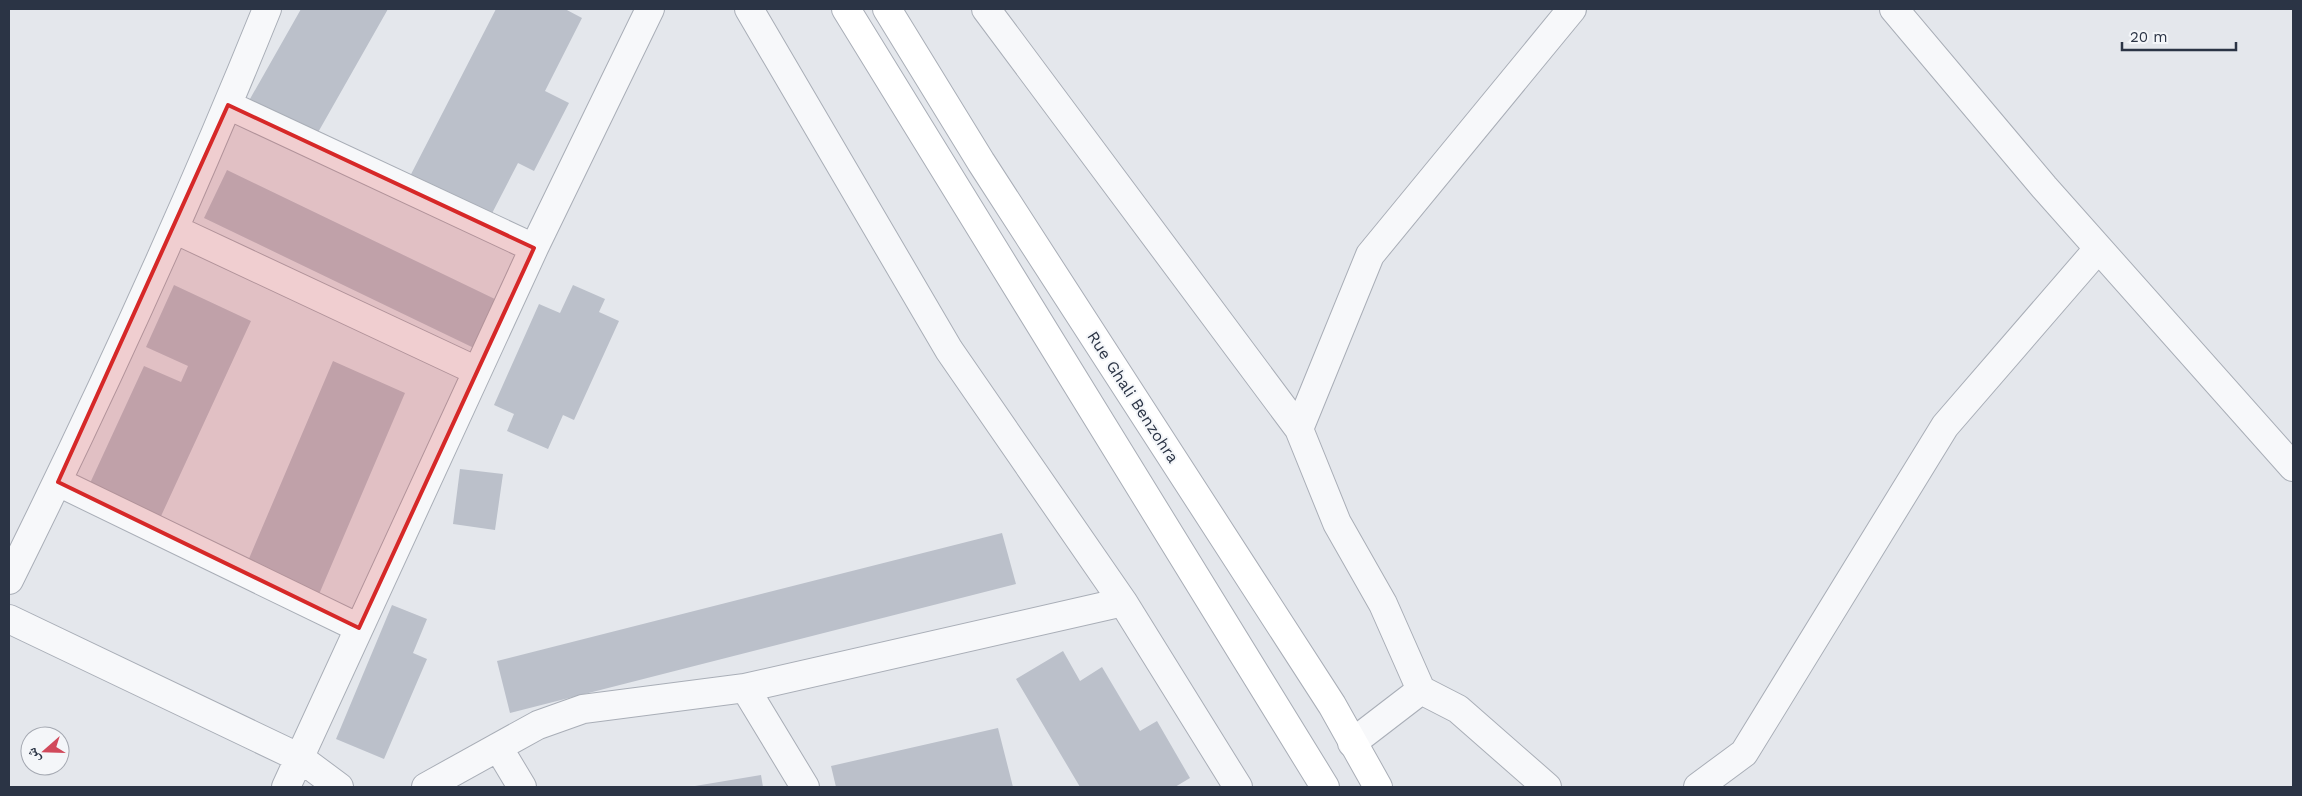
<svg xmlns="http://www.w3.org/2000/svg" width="2302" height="796" font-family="'Work Sans','Noto Naskh Arabic',sans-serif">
  <rect width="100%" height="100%" fill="#e4e7ec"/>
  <path fill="#bbc0ca" d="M301,9H388L312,143L246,106Z
    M496,9H565L582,18L545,91L569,103L534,171L518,163L487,223L407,182Z
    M227,170L499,301L476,349L204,218Z
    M174,285L251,321L156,527L85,494L144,366L181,382L188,366L146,347Z
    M573,285L605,299L599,312L619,321L574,420L563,415L548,449L507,431L514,414L494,405L539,304L560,313Z
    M333,361L405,393L317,599L245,568Z
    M460,469L503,474L495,530L453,524Z
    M1002,533L1016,584L510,713L497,661Z
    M392,605L427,619L413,653L427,659L384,759L336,739Z
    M1063,651L1080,681L1102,667L1140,731L1157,721L1190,778L1175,787H1080L1016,679Z
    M998,728L1013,787H836L831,766Z
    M761,775L763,787H695V786Z"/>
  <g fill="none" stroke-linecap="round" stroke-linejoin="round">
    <defs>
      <path id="street" d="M749,9L949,350L1123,602L1238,787
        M986,9L1299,429
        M1894,9L2044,187L2293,467
        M228,105L534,248
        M174,229L477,371
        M58,482L359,628
        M9,580C102,393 189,202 267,9
        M9,619L300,758L339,787
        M745,688L805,787
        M1421,690L1458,709L1547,787
        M1352,743L1421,690L1383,604L1337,523L1299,429L1370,255L1572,9
        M498,747L522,787
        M286,787L534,248L650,9
        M426,787L538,725L583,709L745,688L1123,602
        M1698,787L1744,753L1945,426L2098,249"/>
      <path id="secondary" d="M846,9L1325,787
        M887,9L981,162L1332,705L1378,787"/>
    </defs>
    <use href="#street" stroke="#a9aeb7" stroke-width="30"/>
    <use href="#secondary" stroke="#a9aeb7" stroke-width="30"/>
    <use href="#street" stroke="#f7f8fa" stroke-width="28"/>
    <use href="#secondary" stroke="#fff" stroke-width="28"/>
  </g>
  <path fill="#d62828" fill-opacity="0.2" stroke="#d62828" stroke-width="4" stroke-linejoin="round" d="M228,105L534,248L359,628L58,482Z"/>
  <g text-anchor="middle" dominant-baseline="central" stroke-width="4" stroke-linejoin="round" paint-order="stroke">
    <g font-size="16" fill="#2b3445" stroke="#f4f6f9">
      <text transform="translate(1133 397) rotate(57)">Rue Ghali Benzohra</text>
    </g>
  </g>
  <rect width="2302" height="796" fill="none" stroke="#2b3445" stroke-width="20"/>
  <g transform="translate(45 751) rotate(250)"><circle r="24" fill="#f4f6f9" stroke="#a4a8b1"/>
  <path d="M0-4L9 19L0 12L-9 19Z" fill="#d1495b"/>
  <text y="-8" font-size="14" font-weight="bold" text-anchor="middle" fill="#2b3445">ش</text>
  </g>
  <path d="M2122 42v8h114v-8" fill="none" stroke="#2b3445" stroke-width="2.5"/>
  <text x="2130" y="42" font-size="15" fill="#2b3445" stroke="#f4f6f9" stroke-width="4" paint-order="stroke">20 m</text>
</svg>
